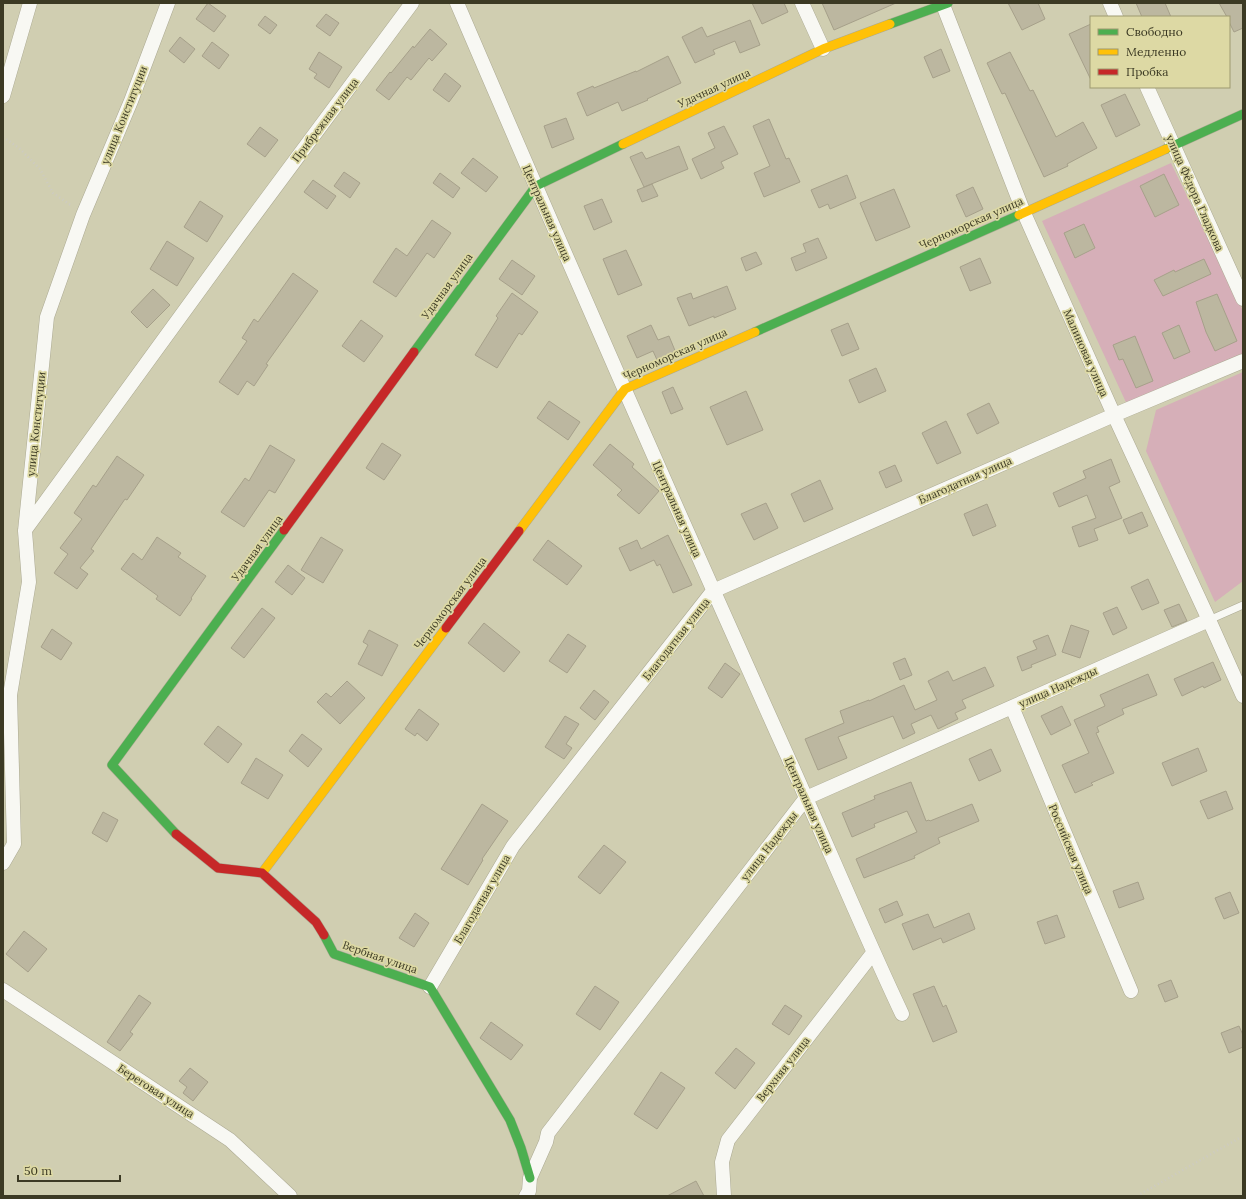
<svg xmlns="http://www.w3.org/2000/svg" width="1246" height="1199" font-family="Lora,serif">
  <rect width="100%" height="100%" fill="#d0ceb1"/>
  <path fill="#d6afb8" d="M1171,163L1243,311V356L1130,411L1042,221Z
    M1243,372V581L1215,602L1146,451L1156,410Z"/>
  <path fill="#bcb7a0" stroke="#a6a08a" d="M208,3L226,16L214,32L196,19Z
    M752,3H784L788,12L762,24Z
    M822,3H896L834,30Z
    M1008,3H1038L1045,19L1022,30Z
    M1136,3H1165L1171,17H1142Z
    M1219,3H1243V28L1234,32L1229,22V17H1227Z
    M326,14L339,23L330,36L316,26Z
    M265,16L277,25L270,34L258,25Z
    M750,20L760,45L740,53L735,41L713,50L715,54L695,63L682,37L702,27L707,37Z
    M1091,24V80L1069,34Z
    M430,29L447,44L432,61L429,58L411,80L407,77L389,100L376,90L390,72L391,73L413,46L414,48Z
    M180,37L195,49L184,63L169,51Z
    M212,42L229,55L219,69L202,56Z
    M941,49L950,71L933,78L924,57Z
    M319,52L342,67L329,88L314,78L317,74L309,69Z
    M1010,52L1030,91L1033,90L1056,137L1083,122L1097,148L1067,164L1068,166L1044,177L1005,93L1002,94L987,63Z
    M668,56L681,83L647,99L648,100L622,111L618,102L587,116L577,93L593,86L594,88L636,71V72Z
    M445,73L461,86L449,102L433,90Z
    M1125,94L1140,125L1116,137L1101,105Z
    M566,118L574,139L552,148L544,126Z
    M769,119L786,159L789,158L800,182L764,197L754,173L770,166L753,126Z
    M724,126L738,154L721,162L724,168L701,179L692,159L715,148L708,133Z
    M260,127L278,140L265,157L247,144Z
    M679,146L688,169L644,187L630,157L642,152L646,159Z
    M473,158L498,177L486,192L461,173Z
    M344,172L360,183L350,198L334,186Z
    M440,173L460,188L453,198L433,183Z
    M1164,174L1179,205L1155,217L1140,186Z
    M847,175L856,198L830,209L828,204L819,208L811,190Z
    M313,180L336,196L327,209L304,192Z
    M652,184L658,196L642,202L637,190Z
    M973,187L983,209L966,217L956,195Z
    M894,189L910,227L876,241L860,203Z
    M602,199L612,222L594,230L584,206Z
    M200,201L223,216L207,242L184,227Z
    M432,220L451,233L434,258L427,253L396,297L373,282L396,248L407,256Z
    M1084,224L1095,248L1075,258L1064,233Z
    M818,238L827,258L796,271L791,258L806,252L803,244Z
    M167,241L194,258L177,286L150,269Z
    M626,250L642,285L618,295L603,259Z
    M756,252L762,264L746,271L741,258Z
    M980,258L991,283L970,291L960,267Z
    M1204,259L1211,274L1163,296L1154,280L1174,270L1175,272Z
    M512,260L535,276L522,295L499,279Z
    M293,273L318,291L266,364L268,365L254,386L247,381L238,395L219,382L247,341L242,338L254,319L258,322Z
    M727,286L736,309L714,318V316L689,326L677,298L691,293L693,299Z
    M153,289L170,305L147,328L131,312Z
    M512,293L538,312L522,335L519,333L497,368L475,355L498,318L496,316Z
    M1217,294L1237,341L1215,351L1206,332L1196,302Z
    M361,320L383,336L364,362L342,346Z
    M848,323L859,349L842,356L831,330Z
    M651,325L658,340L669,336L676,353L658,362L653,351L637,358L627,336Z
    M1179,325L1190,352L1174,359L1162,333Z
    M1135,336L1153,381L1136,388L1123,359L1119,360L1113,345Z
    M876,368L886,391L859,403L849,380Z
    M673,387L683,409L671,414L662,392Z
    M746,391L763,430L727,445L710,407Z
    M549,401L580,422L568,440L537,418Z
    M989,403L999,423L977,434L967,414Z
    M946,421L961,453L937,464L922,433Z
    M382,443L401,455L384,480L366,468Z
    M610,444L634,464L632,467L659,491L639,514L617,495L622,490L593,465Z
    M270,445L295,460L275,493L269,490L244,527L221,512L245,478L249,481Z
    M117,456L144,475L127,500L125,499L91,549L94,551L80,568L88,574L77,589L54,573L68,554L60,548L82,519L74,513L93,485L96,487Z
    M1111,459L1120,482L1109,487L1122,518L1094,529L1098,540L1079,547L1072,527L1096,518L1087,495L1059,507L1053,493L1086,478L1083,471Z
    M895,465L902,481L886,488L879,472Z
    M820,480L833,509L804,522L791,494Z
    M766,503L778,528L754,540L741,514Z
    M987,504L996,526L973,536L964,514Z
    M1142,512L1148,526L1129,534L1123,520Z
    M668,535L692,585L673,593L660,564L657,566L654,560L630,571L619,548L637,540L641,549Z
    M157,537L181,553L178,557L206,576L191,598L192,599L180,616L156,599L158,596L121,569L133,553L142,560Z
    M321,537L343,550L323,583L301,570Z
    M548,540L582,566L567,585L533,560Z
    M288,565L305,578L292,595L275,582Z
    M1148,579L1159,603L1142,610L1131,587Z
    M1179,604L1187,621L1172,627L1164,610Z
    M1117,607L1127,628L1113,635L1103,613Z
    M262,608L275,618L244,658L231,648Z
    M484,623L520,652L504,672L468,643Z
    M1071,625L1089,631L1080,658L1062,652Z
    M52,629L72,643L61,660L41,647Z
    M369,630L398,645L382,676L358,664L368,645L363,642Z
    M568,634L586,646L567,673L549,661Z
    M1048,635L1056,655L1031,665L1032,667L1022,671L1017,657L1037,649L1033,641Z
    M905,658L912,675L900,680L893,663Z
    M1213,662L1221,680L1204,688L1203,686L1182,696L1174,679Z
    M725,663L740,674L722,698L708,688Z
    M985,667L994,686L962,700L966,708L955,713L958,719L938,729L931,715L911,724L915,733L903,739L893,716L838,737L847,758L818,770L805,739L844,723L840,711L869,700V701L904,685L915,710L937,700L928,681L948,671L953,681Z
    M1148,674L1157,695L1122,709L1124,714L1097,727L1099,732L1096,733L1114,773L1091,783L1093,785L1075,793L1062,765L1089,753L1074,720L1105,706L1100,695Z
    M347,681L365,698L340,724L317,702L326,693L331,697Z
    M594,690L609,702L595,720L580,708Z
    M1062,706L1071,725L1051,735L1041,716Z
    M419,709L439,724L427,741L417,733L415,736L405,729Z
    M565,716L579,724L566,744L572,748L564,759L545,747Z
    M218,726L242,744L228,763L204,744Z
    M302,734L322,749L308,767L289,751Z
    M1198,748L1207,771L1172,786L1162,763Z
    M991,749L1001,771L979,781L969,759Z
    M256,758L283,775L268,799L241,783Z
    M911,782L926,821L929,820L930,821L972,804L979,821L938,838L940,843L914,856L915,858L864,878L856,859L917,832L907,811L874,824L875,827L852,837L842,813L875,799L874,796Z
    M1226,791L1233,809L1208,819L1200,801Z
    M482,804L508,821L482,859L483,860L468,885L441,869Z
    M103,812L118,820L107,842L92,833Z
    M604,845L626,862L600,894L578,877Z
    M1138,882L1144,899L1119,908L1113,891Z
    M1230,892L1239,913L1224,919L1215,898Z
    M897,901L903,915L885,923L879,909Z
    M415,913L429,923L414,947L399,938Z
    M969,913L975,929L943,943L941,938L913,950L902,924L928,914L934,928Z
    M1057,915L1065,937L1045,944L1037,922Z
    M24,931L47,949L28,972L6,954Z
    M1171,980L1178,997L1165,1002L1158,985Z
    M595,986L619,1002L600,1030L576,1014Z
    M934,986L943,1007L946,1005L957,1032L933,1042L913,994Z
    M139,995L151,1003L130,1032L133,1034L120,1051L107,1042Z
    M785,1005L802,1016L789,1035L772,1024Z
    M491,1022L523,1045L511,1060L480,1038Z
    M1239,1026L1243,1035V1047L1229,1053L1221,1033Z
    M736,1048L755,1063L735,1089L715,1073Z
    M190,1068L208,1082L193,1101L183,1093L187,1087L179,1081Z
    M661,1072L685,1088L657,1129L634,1114Z
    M696,1181L704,1196H667Z"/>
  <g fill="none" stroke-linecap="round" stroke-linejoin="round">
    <defs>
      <path id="lane" d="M1209,620L1243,605"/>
      <path id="street" d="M457,3C565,255 675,506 787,755C826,842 862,929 902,1014
        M802,3L823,49
        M1110,3L1116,17
        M943,5L1024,213L1114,415L1209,620L1243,696
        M1147,87L1243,299
        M3,96L30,3
        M25,530L239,236L412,3
        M1012,707L1131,991
        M3,863L14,844L10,695L29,582L25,531L47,317L83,215L131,101L168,3
        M430,987L513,846L713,591L1114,415L1243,361
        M3,990L230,1140L290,1196
        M526,1196L529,1191L530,1178L546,1142L548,1133L806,798L1209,620
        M724,1196L722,1162L728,1140L873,953"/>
      <path id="fast" d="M890,24L948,3
        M1166,149L1243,114
        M755,332L1019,215
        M414,352L536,186L623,144
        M176,834L112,765L284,530
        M324,935L334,954L430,987L510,1120L521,1148L530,1178"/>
      <path id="slow" d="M623,144L823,49L890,24
        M1019,215L1166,149
        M519,531L625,389L755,332
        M262,873L446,628"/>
      <path id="jam" d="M284,530L414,352
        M446,628L519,531
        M176,834L218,868L262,873L316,922L324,935"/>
    </defs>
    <use href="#lane" stroke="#aba992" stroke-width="8"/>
    <use href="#street" stroke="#aba992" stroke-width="15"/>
    <use href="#fast" stroke="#aba992" stroke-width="10"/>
    <use href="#slow" stroke="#aba992" stroke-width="10"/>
    <use href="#jam" stroke="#aba992" stroke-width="10"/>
    <path stroke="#cdcbc3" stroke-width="2.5" stroke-dasharray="1 3" stroke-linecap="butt" d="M3,137L19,148L40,169L53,193L72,206
      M1137,1196L1243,1136"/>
    <use href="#lane" stroke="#f8f8f3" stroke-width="7"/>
    <use href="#street" stroke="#f8f8f3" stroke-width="14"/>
    <use href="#fast" stroke="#4caf50" stroke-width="9"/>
    <use href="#slow" stroke="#ffc107" stroke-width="9"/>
    <use href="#jam" stroke="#c62828" stroke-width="9"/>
  </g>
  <g text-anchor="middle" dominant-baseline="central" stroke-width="3.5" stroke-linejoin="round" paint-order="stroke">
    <g font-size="11" fill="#3c3a24" stroke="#ddd9a4">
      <text transform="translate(714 88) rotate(-25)">Удачная улица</text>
      <text transform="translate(124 115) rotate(-68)">улица Конституции</text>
      <text transform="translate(325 120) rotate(-53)">Прибрежная улица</text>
      <text transform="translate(1195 193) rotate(66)">улица Фёдора Гладкова</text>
      <text transform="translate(547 213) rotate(66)">Центральная улица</text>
      <text transform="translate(971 223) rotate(-24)">Черноморская улица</text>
      <text transform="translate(447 286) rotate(-54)">Удачная улица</text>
      <text transform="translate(1086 353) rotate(66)">Малиновая улица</text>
      <text transform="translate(675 354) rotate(-24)">Черноморская улица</text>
      <text transform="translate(36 424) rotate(-84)">улица Конституции</text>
      <text transform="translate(965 480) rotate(-24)">Благодатная улица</text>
      <text transform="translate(677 509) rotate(66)">Центральная улица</text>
      <text transform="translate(257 548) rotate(-54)">Удачная улица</text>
      <text transform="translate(450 603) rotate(-53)">Черноморская улица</text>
      <text transform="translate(676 639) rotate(-52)">Благодатная улица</text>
      <text transform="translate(1058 687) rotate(-24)">улица Надежды</text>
      <text transform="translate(809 805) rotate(66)">Центральная улица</text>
      <text transform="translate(769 846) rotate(-52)">улица Надежды</text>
      <text transform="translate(1071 849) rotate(67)">Российская улица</text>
      <text transform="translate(482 899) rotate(-60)">Благодатная улица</text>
      <text transform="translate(380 957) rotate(19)">Вербная улица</text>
      <text transform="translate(783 1069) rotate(-52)">Верхняя улица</text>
      <text transform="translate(156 1091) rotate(33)">Береговая улица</text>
    </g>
  </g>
  <rect width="1246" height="1199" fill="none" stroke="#3c3a24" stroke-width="8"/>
  <rect x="1090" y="16" width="140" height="72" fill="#ddd9a4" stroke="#9d9971"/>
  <rect x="1098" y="29" width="20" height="6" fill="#4caf50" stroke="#9d9971"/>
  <text x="1126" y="36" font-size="12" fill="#3c3a24">Свободно</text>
  <rect x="1098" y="49" width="20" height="6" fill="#ffc107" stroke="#9d9971"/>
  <text x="1126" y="56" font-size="12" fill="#3c3a24">Медленно</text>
  <rect x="1098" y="69" width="20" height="6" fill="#c62828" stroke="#9d9971"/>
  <text x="1126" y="76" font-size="12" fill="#3c3a24">Пробка</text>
  <path d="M18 1175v6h102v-6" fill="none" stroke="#3c3a24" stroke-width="2"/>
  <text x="24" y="1175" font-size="12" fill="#3c3a24" stroke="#ddd9a4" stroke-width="3" paint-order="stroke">50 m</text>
</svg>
